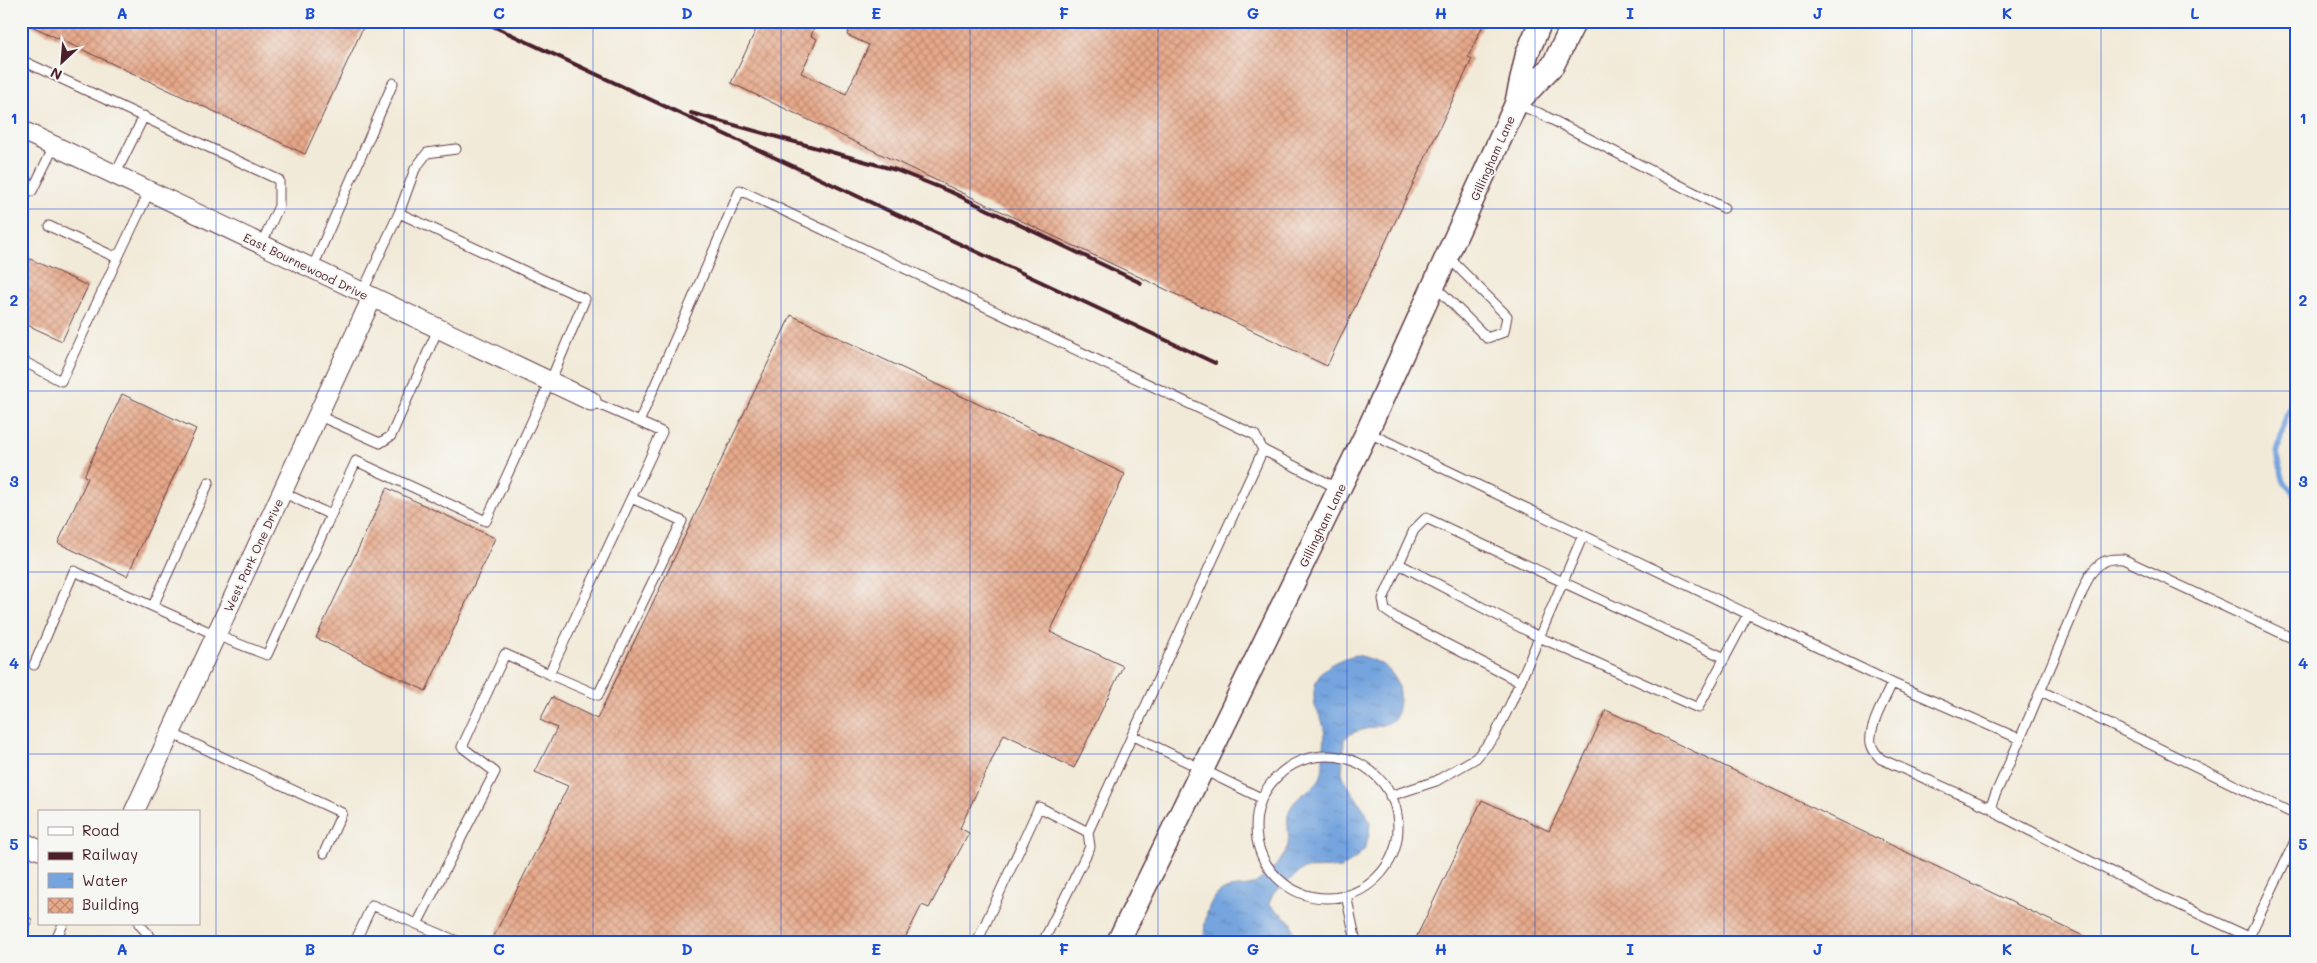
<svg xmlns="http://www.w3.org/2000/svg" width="2317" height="963" font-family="Mali,sans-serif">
  <defs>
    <pattern id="water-ripples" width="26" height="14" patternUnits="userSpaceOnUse" patternTransform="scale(1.25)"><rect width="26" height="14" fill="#75a4de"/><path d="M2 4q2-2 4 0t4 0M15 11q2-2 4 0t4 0" fill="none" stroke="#6285b4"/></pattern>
    <pattern id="building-cross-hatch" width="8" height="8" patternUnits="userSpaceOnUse" patternTransform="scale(1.25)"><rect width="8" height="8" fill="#e7a98a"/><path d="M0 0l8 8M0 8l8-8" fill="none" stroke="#bd8971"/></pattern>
  </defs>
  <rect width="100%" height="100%" fill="#f6f6f2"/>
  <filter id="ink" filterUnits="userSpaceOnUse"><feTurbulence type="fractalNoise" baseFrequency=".02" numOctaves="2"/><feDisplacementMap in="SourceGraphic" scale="10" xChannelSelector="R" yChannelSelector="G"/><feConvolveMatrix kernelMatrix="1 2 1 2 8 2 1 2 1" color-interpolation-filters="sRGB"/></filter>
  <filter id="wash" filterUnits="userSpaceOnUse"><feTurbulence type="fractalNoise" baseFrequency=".0096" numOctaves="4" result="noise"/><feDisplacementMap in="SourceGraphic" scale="20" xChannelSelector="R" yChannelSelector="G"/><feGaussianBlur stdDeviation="1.12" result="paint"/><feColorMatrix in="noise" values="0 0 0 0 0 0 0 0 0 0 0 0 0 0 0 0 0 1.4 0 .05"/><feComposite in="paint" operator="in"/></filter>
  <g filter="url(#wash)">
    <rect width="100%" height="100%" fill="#f2ead8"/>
    <path fill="url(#water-ripples)" stroke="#606284" d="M1356,655C1392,662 1407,683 1395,719C1380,730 1357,726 1344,739L1342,773L1345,781L1365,811L1370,822L1369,835L1364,850L1355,859L1341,868L1303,869L1273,894L1269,904L1292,923L1294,936L1292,942H1204C1204,923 1206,897 1226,889C1234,886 1244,888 1252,885C1261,881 1271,870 1278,863C1298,841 1282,825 1290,809C1296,796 1311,791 1319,780C1323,773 1323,765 1323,758C1324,746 1326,735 1323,724C1321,717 1317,712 1315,706C1309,675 1329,661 1356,655Z"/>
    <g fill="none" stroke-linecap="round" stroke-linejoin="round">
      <path stroke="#75a4de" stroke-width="5.5" d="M2296,396L2285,419L2277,453L2284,483L2296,495"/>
    </g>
    <g id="blocks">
      <path fill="url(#building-cross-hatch)" d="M21,21H366L305,154Z
        M760,21H797L814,29L811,36L817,39L801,73L846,94L869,45L847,35L853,21H1485L1468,57L1472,59L1327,366L731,83Z
        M30,259L88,286L62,341L21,322V277Z
        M791,315L1125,474L1050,632L1123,666L1074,768L1004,734L960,828L969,833L929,908L922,905L903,942H507L494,936L568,786L535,772L557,728L540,720L552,697L597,719Z
        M122,394L196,429L127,576L58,543L88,478L84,476Z
        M387,488L495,538L426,691L316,638Z
        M1606,710L2096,942H1414L1482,800L1549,831Z"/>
    </g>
  </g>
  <g filter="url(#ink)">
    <use href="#blocks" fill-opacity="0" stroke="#633d45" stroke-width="1"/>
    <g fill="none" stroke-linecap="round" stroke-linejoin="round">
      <defs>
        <path id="service" d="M21,60L279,180V206L261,245
          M1516,104L1539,113L1724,208
          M115,175L144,116
          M21,186L32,191L54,146
          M399,213L415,169L427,153L456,149
          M49,226L113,256L120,253L149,192
          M312,269L393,83
          M1434,285L1487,338L1504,332L1507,316L1448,257
          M21,360L61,381L120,253
          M317,415L380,443L391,436L438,329
          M639,422L740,190L1255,435L1263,450L1339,489
          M1367,432L1892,683L2020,739L1992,802L1993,809L2001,816L2145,889L2249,937L2246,942
          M331,515L356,461L486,521L550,382L585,299L399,213L362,293
          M1399,564L1539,637L1698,708L1748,614
          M153,606L209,482
          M34,665L74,571L216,635L267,655L331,515L282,492
          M549,674L598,695L682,521L631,498
          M1520,682L1398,619L1385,610L1383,599L1414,530L1426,518L1725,658
          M1892,683C1886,697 1868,728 1871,743C1872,749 1877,755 1881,759L1993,809
          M2041,691L2296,815
          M171,733L342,813L324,853
          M1132,735L1261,798
          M2020,739L2089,576C2099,562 2106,558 2123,559L2296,640
          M1256 827a71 71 0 1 1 142 0a71 71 0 1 1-142 0Z
          M1390,796L1436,781L1476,758L1494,737L1511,703L1583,535
          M1346,895L1356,942
          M21,919L27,922
          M139,924L155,942
          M417,924L495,772L462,747L505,654L549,674L662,432L591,401
          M2249,937L2296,839
          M55,942L63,924
          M355,942L372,905L459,942
          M977,942L1039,807L1088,832L1263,450
          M1043,942L1090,847L1088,832"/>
        <path id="minor" d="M21,130L591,401
          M134,812L372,298
          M21,841L39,850"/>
        <path id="tertiary" d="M1517,103L1553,65L1575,21
          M1118,942L1367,432L1516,104L1527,54L1541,21"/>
      </defs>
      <use href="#service" stroke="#633d45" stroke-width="11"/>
      <use href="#minor" stroke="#633d45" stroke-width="21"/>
      <use href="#tertiary" stroke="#633d45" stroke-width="25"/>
      <use href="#service" stroke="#fff" stroke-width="9"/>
      <use href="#minor" stroke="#fff" stroke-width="19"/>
      <use href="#tertiary" stroke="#fff" stroke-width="22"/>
      <path stroke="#4a1f2b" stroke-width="4" d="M482,21L1215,363
        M691,113L896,170L951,192L1141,283"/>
    </g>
  </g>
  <path fill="none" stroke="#1d4ed8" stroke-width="1" stroke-opacity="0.55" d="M216,21V942M404,21V942M593,21V942M781,21V942M970,21V942M1158,21V942M1347,21V942M1535,21V942M1724,21V942M1912,21V942M2101,21V942M21,209H2296M21,391H2296M21,572H2296M21,754H2296"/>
  <g text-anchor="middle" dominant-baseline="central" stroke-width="4" stroke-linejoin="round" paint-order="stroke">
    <g font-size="12" fill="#4a1f2b" stroke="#f6f6f2">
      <text transform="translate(1492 158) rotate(-66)">Gillingham Lane</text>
      <text transform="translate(306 266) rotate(26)">East Bournewood Drive</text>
      <text transform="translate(1322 525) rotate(-64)">Gillingham Lane</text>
      <text transform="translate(253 555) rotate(-65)">West Park One Drive</text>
    </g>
  </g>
  <rect width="2317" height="963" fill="none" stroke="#f6f6f2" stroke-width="55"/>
  <rect x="38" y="810" width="162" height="115" fill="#f6f6f2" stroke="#b1a0a2"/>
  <rect x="48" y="827" width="25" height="8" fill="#ffffff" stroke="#b1a0a2"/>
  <text x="82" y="836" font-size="15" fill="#4a1f2b">Road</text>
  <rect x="48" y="852" width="25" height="8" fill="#4a1f2b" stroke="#b1a0a2"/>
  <text x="82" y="860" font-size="15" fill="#4a1f2b">Railway</text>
  <rect x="48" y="873" width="25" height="15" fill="url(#water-ripples)" stroke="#b1a0a2"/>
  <text x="82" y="886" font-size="15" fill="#4a1f2b">Water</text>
  <rect x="48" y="898" width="25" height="15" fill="url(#building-cross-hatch)" stroke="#b1a0a2"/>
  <text x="82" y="910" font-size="15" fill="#4a1f2b">Building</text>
  <g transform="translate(62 62) rotate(206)" stroke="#f6f6f2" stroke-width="4" paint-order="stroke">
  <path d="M0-4L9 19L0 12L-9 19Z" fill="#4a1f2b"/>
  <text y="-8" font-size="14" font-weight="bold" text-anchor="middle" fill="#4a1f2b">N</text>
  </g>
  <rect x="28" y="28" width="2262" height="908" fill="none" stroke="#1d4ed8" stroke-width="2"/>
  <g font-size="16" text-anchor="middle" font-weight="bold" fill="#1d4ed8">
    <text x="122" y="19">A</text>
    <text x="310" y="19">B</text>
    <text x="499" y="19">C</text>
    <text x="687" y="19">D</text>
    <text x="876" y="19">E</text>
    <text x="1064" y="19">F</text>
    <text x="1253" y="19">G</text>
    <text x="1441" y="19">H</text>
    <text x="1630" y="19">I</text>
    <text x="1818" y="19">J</text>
    <text x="2007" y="19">K</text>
    <text x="2195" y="19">L</text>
    <text x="14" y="124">1</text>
    <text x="2303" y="124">1</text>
    <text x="14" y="306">2</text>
    <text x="2303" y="306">2</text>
    <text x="14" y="487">3</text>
    <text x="2303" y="487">3</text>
    <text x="14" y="669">4</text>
    <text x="2303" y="669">4</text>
    <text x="14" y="850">5</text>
    <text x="2303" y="850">5</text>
    <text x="122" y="955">A</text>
    <text x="310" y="955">B</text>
    <text x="499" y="955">C</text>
    <text x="687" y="955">D</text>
    <text x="876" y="955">E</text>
    <text x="1064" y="955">F</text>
    <text x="1253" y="955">G</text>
    <text x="1441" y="955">H</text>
    <text x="1630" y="955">I</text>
    <text x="1818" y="955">J</text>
    <text x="2007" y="955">K</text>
    <text x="2195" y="955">L</text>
  </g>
</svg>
